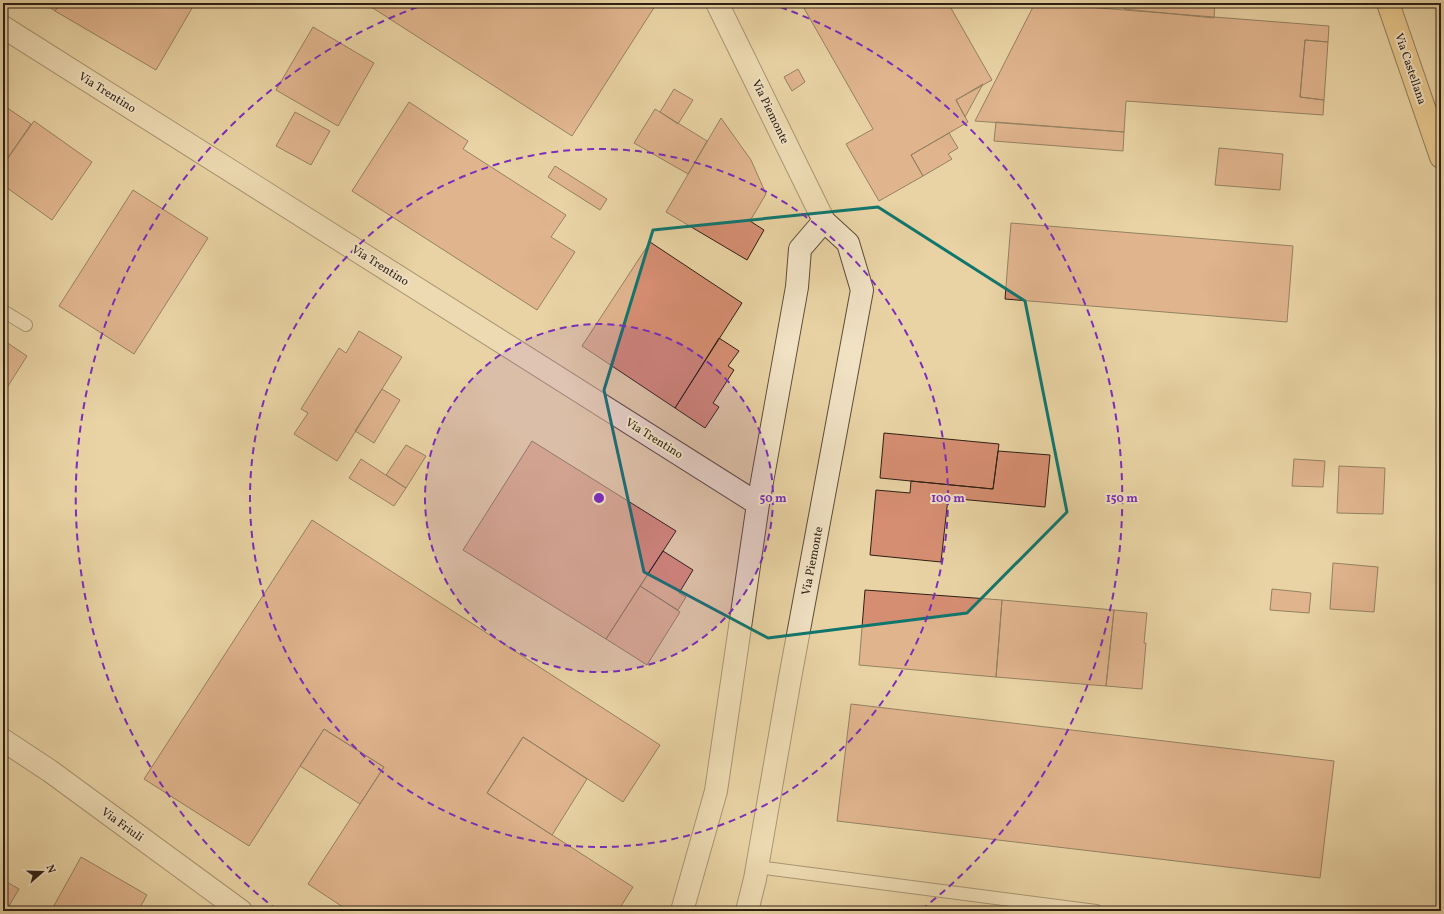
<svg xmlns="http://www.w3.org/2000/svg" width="1444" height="914" font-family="Vollkorn,serif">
  <rect width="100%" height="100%" fill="#e9d3a4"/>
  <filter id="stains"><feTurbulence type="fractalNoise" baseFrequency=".005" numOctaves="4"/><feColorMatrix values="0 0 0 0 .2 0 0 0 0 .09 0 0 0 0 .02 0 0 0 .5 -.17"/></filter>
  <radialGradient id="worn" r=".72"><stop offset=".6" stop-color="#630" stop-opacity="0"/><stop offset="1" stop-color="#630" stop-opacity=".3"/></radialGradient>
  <path fill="#d68e72" stroke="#2c1f14" d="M43,3H60L55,11Z
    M60,3H195L156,70L55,11Z
    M365,3H657L572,136Z
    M801,3H948L992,80L956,100L968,122L911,155L923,176L879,201L846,144L873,129Z
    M1035,3L1329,26L1328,42L1305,40L1300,97L1324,100L1323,115L1126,101L1124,132L975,121Z
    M1124,3H1215L1214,18L1124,9Z
    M313,27L374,63L338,126L276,90Z
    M1305,40L1328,42L1324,100L1300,97Z
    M798,69L805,82L792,91L784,77Z
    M983,84L965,117L956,100Z
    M674,89L693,100L678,124L660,112Z
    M409,102L468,141L463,149L566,215L551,237L575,252L537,310L352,191Z
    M3,105L31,124L3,165Z
    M655,109L707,141L688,174L634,143Z
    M295,112L330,131L311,165L276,146Z
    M721,118L751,160L766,194L750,221L764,230L747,260L666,212Z
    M34,121L92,162L52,220L3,185V165Z
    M996,122L1124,132L1123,151L994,141Z
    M949,133L958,148L948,154L952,159L923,176L911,155Z
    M1219,148L1283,154L1280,190L1215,185Z
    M555,166L607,199L600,210L548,177Z
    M133,190L208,238L134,354L59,306Z
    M1011,223L1293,246L1287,322L1005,299Z
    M650,242L742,303L675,408L582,346Z
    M359,331L402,357L337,461L294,434L308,413L301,409L339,348L346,353Z
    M719,338L739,351L728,366L734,370L713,403L719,407L705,428L675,408Z
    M3,340L27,356L3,394Z
    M382,389L400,400L374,443L355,431Z
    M884,433L999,444L993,489L880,478Z
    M532,441L676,531L606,639L463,550Z
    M406,445L426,456L406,488L386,475Z
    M998,451L1050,455L1045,507L948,498L941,562L870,555L876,490L910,493L911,481L993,489Z
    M361,459L406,488L394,506L349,478Z
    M1294,459L1325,461L1323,487L1292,486Z
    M1339,466L1385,468L1383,514L1337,513Z
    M312,520L660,745L623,802L523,737L487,793L633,887L618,911H349L308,884L384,767L324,729L249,846L144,779Z
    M663,551L693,570L679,593L686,597L678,610L640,586Z
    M1333,563L1378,567L1374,612L1330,609Z
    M640,586L680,612L647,665L606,639Z
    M1272,589L1311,593L1309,613L1270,610Z
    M865,590L1002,600L996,677L859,665Z
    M1002,600L1114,610L1106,686L996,677Z
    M1114,610L1147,613L1144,643H1146L1142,689L1106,686Z
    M851,704L1334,761L1320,878L837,821Z
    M324,729L384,767L360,804L300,766Z
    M523,737L587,779L552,835L487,793Z
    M81,857L147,895L138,911H51Z
    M3,880L19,889L6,911H3Z"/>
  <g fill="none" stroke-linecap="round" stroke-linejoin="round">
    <defs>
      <path id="lane" d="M3,311L26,325
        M757,867L1096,911"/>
      <path id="street" d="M717,3L824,221L848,243L862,290L790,678L755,879L747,911
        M3,27L758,504
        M3,740L50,771L241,911
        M682,911L716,791L758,504L797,287L800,249L824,221"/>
      <path id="primary" d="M1388,3L1441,157"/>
    </defs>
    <use href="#lane" stroke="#5b4c38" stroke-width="14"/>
    <use href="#street" stroke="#5b4c38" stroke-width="24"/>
    <use href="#primary" stroke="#2c1f14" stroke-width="24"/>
    <use href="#lane" stroke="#f1e2c4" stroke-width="12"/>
    <use href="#street" stroke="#f1e2c4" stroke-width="22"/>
    <use href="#primary" stroke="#e4ba72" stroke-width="22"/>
  </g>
  <path d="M0 0H1444V914H0ZM878,207L1025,301L1067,512L967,613L768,638L644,572L604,390L653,230Z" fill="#e9d3a4" fill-opacity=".55" fill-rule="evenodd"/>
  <path fill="none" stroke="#0f766e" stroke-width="3" stroke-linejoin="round" d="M878,207L1025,301L1067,512L967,613L768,638L644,572L604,390L653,230Z"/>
  <circle cx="599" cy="498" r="174" fill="#7b2cbf" fill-opacity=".12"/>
  <g fill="none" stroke="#7b2cbf" stroke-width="2" stroke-dasharray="7 5">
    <circle cx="599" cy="498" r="174"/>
    <circle cx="599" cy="498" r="349"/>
    <path d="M277 910A523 523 0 0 1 429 3M769 3A523 523 0 0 1 921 910"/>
  </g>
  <g text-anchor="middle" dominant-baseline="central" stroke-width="4" stroke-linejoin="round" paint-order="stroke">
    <g font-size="12" fill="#2c1f14" stroke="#f1e2c4">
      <text transform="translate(1410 69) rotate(71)">Via Castellana</text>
      <text transform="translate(107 93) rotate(32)">Via Trentino</text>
      <text transform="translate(770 112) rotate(64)">Via Piemonte</text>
      <text transform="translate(380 266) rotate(32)">Via Trentino</text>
      <text transform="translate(654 439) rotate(32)">Via Trentino</text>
      <text transform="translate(813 561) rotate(-79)">Via Piemonte</text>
      <text transform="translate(122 825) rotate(36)">Via Friuli</text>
    </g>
  </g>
  <circle cx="599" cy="498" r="6" fill="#7b2cbf" stroke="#f1e2c4" stroke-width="2"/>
  <g font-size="12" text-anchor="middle" font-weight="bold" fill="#7b2cbf" stroke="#f1e2c4" stroke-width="4" stroke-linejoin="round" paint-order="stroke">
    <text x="773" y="502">50 m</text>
    <text x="948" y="502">100 m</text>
    <text x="1122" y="502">150 m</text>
  </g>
  <rect width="1444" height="914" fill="none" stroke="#e9d3a4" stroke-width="16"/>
  <rect x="4" y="4" width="1436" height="906" fill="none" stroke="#2c1f14" stroke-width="2"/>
  <rect x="8" y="8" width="1428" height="898" fill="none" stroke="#2c1f14"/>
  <g transform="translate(42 872) rotate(70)" stroke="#f1e2c4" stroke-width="3" paint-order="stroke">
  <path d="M0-3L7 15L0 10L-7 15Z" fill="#2c1f14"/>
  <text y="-6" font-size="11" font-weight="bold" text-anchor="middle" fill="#2c1f14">N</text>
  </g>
  <rect width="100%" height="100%" filter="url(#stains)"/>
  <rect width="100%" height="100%" fill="url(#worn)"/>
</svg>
